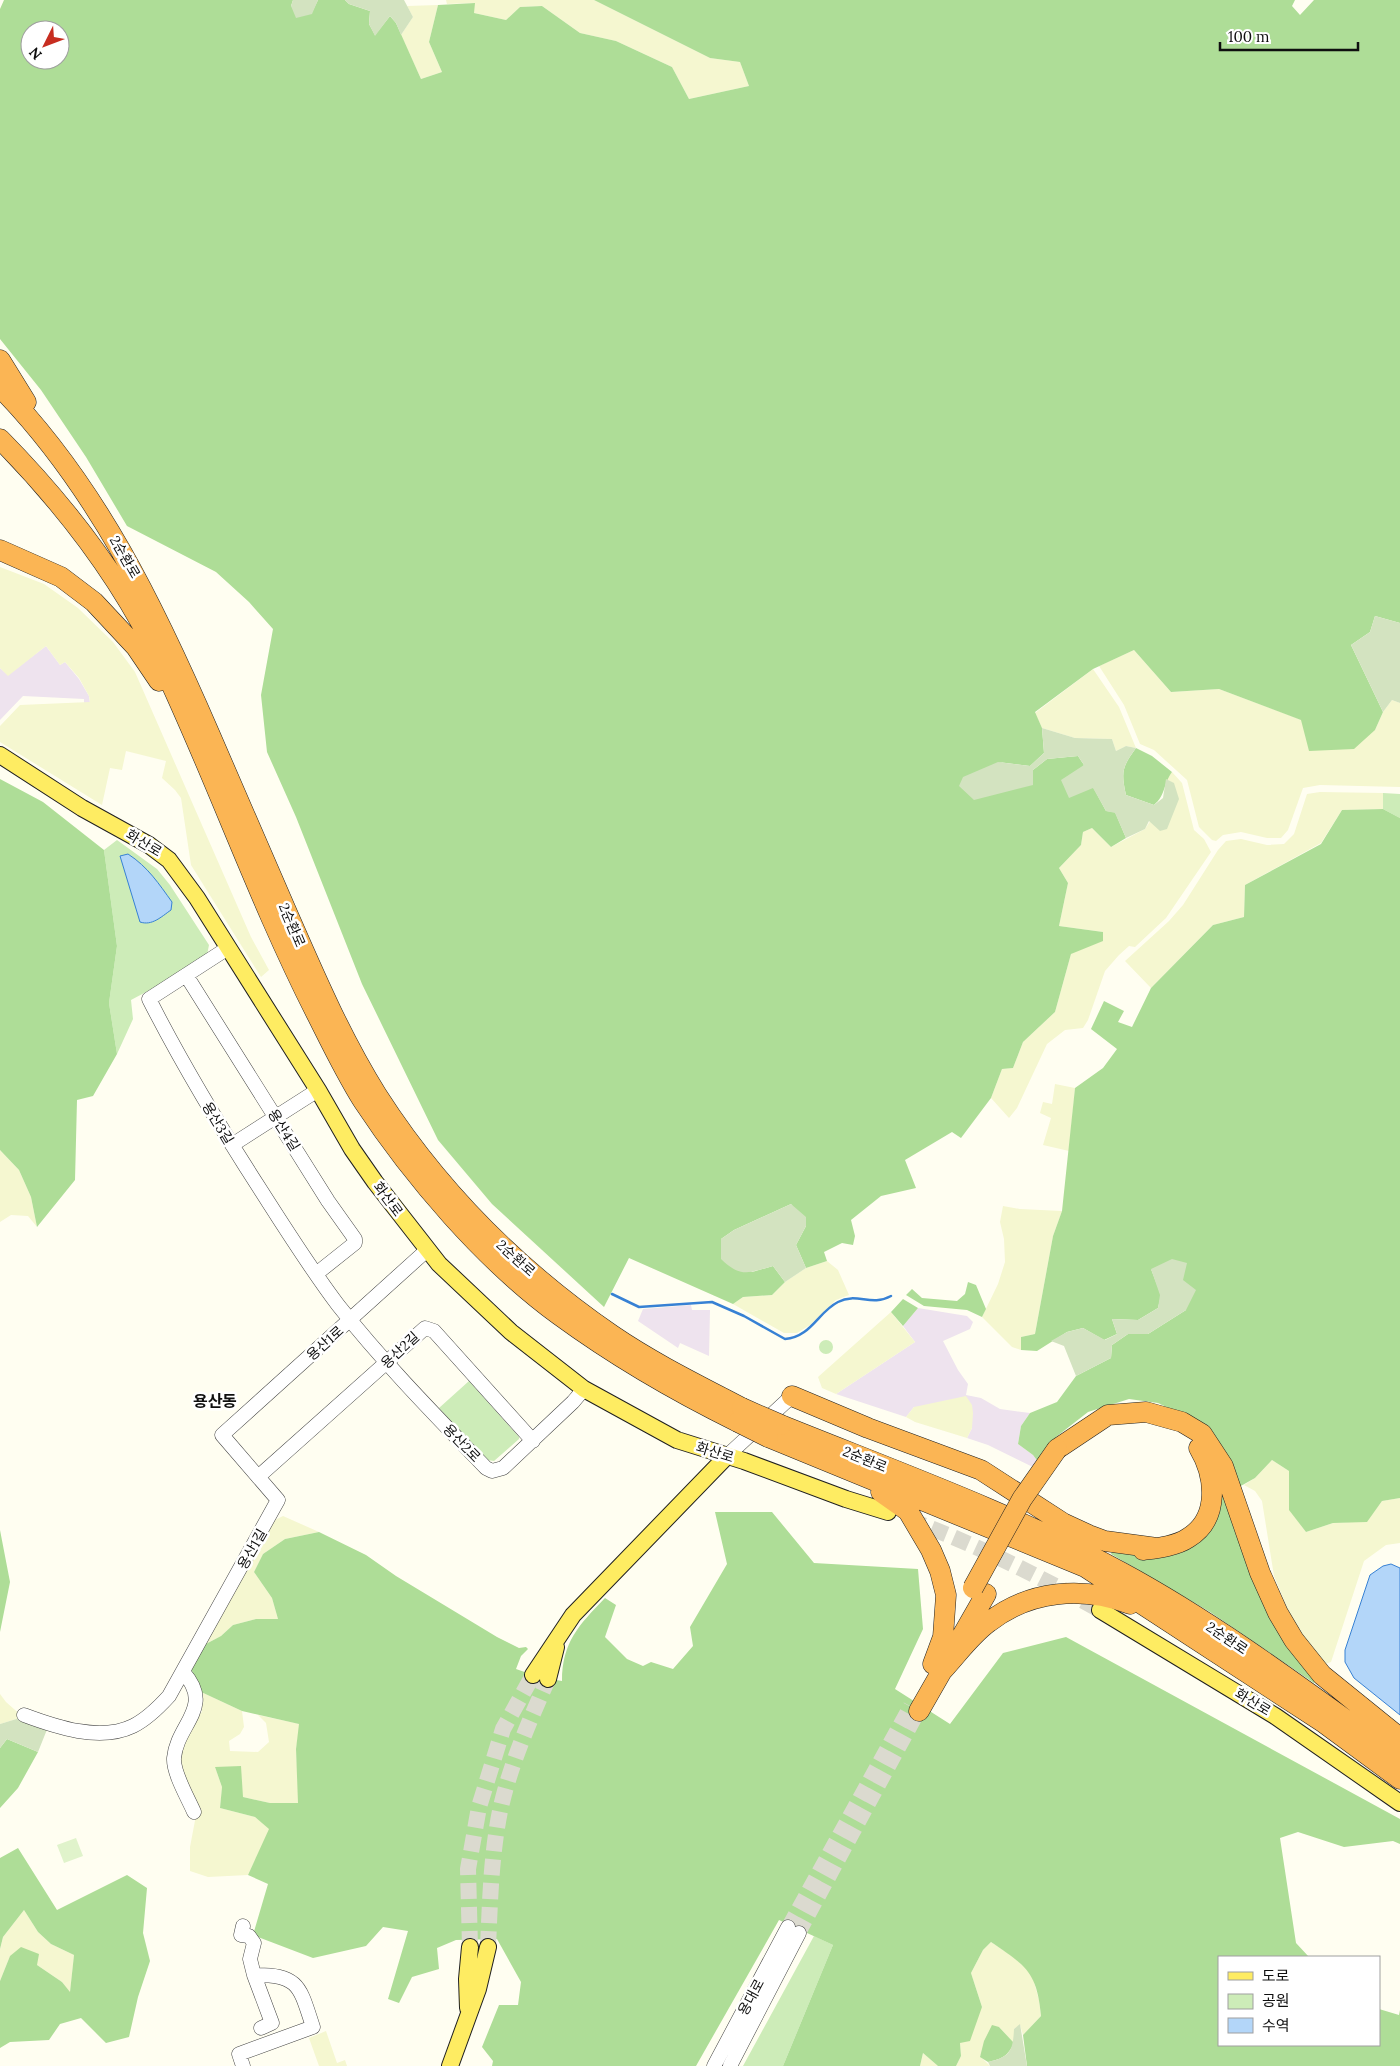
<svg xmlns="http://www.w3.org/2000/svg" width="1400" height="2066" font-family="Lora,'Noto Sans KR',serif">
  <rect width="100%" height="100%" fill="#fffef1"/>
  <path fill="#eee3ee" d="M46,646L60,665L65,662L79,679L89,696L90,703H84V699L23,696L0,720V668L8,675Z
    M691,1305L692,1310H710L709,1356L680,1343L678,1348L638,1321L643,1309Z
    M918,1308L967,1316L973,1322L970,1329L943,1341L958,1370L968,1384L966,1395L981,1398L1000,1409L1030,1413L1021,1426L1018,1444L1033,1455L1042,1467L1041,1471L988,1445L967,1438L972,1428L914,1407L906,1417L836,1394L915,1342L903,1326Z"/>
  <path fill="#f5f7d0" d="M446,0H594L710,58L740,62L749,86L689,99L672,67L616,41L580,33L542,6L520,7L506,20L474,13V3L447,4Z
    M438,5L429,42L442,72L421,79L401,35L413,17L407,6Z
    M0,567L44,584L78,608L113,642L135,672L251,937L269,970L261,977L191,865L181,798L175,790L162,778L166,761L126,751L122,770L110,768L102,805L0,742V726L20,705L90,702L89,696L79,678L65,662L60,665L46,646L8,676L0,668Z
    M1134,650L1171,692L1219,689L1302,720L1375,730L1383,712L1392,700L1400,703V787L1320,785L1303,788L1288,830L1281,838H1267L1241,832L1223,835L1216,841L1212,840L1199,827L1187,780L1154,750L1140,744L1124,705L1099,666Z
    M1093,669L1119,707L1136,748L1126,746L1116,751L1112,739L1075,738L1042,728L1035,713Z
    M1172,772L1182,783L1194,830L1204,839L1211,852L1166,918L1135,947L1129,946L1119,955L1105,971L1088,1020L1083,1028L1065,1030L1047,1044L1017,1108L1009,1118L991,1098L1002,1069L1013,1068L1023,1042L1055,1012L1071,954L1103,932L1059,926L1068,883L1059,868L1081,845L1083,832L1092,828L1111,847L1145,829L1174,784L1166,779Z
    M1320,792L1383,793V809L1342,810L1321,843L1245,885L1244,917L1213,925L1151,988L1125,961L1169,921L1183,905L1218,850L1226,841L1241,839L1267,845L1284,844L1294,834L1307,794Z
    M1055,1084L1075,1088L1069,1151L1043,1145L1051,1118L1040,1113L1043,1102L1052,1104Z
    M0,1150L19,1170L31,1197L37,1227L28,1216L11,1215L0,1222Z
    M1003,1206L1020,1209L1062,1211L1053,1236L1035,1334L1021,1337V1350L1012,1347L982,1317L998,1284L1005,1262L1004,1239L1000,1222Z
    M827,1261L838,1270L849,1295L836,1300L810,1325L797,1333H784L733,1304L743,1297L772,1295L785,1282L806,1268Z
    M891,1312L915,1342L836,1394L822,1388L818,1377Z
    M966,1396L972,1405L973,1413L972,1428L967,1438L915,1422L906,1417L914,1407Z
    M1272,1460L1289,1471V1509L1306,1532L1333,1523L1367,1521L1382,1501L1400,1498V1543L1386,1545L1364,1561L1331,1662L1325,1664L1304,1640L1288,1610L1274,1576L1262,1501L1255,1491L1244,1485L1255,1478Z
    M283,1516L319,1532L285,1539L263,1554L254,1572L272,1598L278,1619H256L233,1625L221,1636L204,1645L275,1520Z
    M199,1691L242,1711L244,1727L240,1734L229,1741L230,1751L258,1752L269,1742L266,1723L258,1715L300,1724L296,1749L299,1803H270L243,1797L215,1767L222,1787L220,1808L255,1817L270,1829L248,1875L208,1877L190,1871V1847L197,1810L174,1758L190,1723L202,1712Z
    M0,1694L6,1702L23,1717L0,1724Z
    M24,1910L38,1932L51,1944L74,1955L70,1993L62,1982L37,1965L10,1956L0,1981V1949L3,1937Z
    M991,1942L1015,1958L1032,1974L1039,2000L1041,2016L1023,2035L1020,2025L1014,2029V2043L999,2027L980,2056L990,2066H956L961,2056L960,2043L982,2007L971,1973L983,1950Z
    M326,2031L337,2063L345,2060L347,2066H319L309,2038Z
    M923,2053L938,2066H920Z"/>
  <path fill="#cdecb8" d="M1383,793L1400,794V818L1383,809Z
    M117,840L157,869L170,885L209,945L207,955L174,977L131,1000L133,1019L117,1054L109,1003L117,946L104,850Z
    M819 1347a7 7 0 1 1 14 0a7 7 0 1 1-14 0Z
    M469,1381L519,1437V1439L494,1461L487,1460L439,1408Z
    M814,1936L833,1945L783,2066H743Z"/>
  <path fill="#aedd97" fill-rule="evenodd" d="M4,0H293L291,6L311,14L318,0H345L349,4L370,11L369,24L375,35L390,16L396,23L421,79L442,72L429,42L438,5L475,3L474,13L506,20L520,7L542,6L580,33L616,41L672,67L689,99L749,86L740,62L710,58L594,0H1295L1292,6L1300,15L1314,0H1400V623L1375,616L1370,632L1351,645L1383,712L1375,730L1354,749L1309,751L1301,720L1219,689L1171,692L1134,650L1093,669L1035,712L1042,728L1044,753L1030,766L998,762L1033,770L1047,759L1078,756L1084,765L1069,797L1093,787L1106,811L1115,812L1126,838L1111,847L1092,828L1083,832L1081,845L1059,868L1068,883L1059,926L1103,932V941L1071,954L1055,1012L1023,1042L1013,1068L1002,1069L991,1098L961,1138L952,1132L905,1160L916,1188L881,1196L851,1220L855,1236L853,1245L842,1243L824,1252L827,1261L806,1268L796,1245L806,1226L791,1204L734,1230L721,1239L752,1272L773,1266L785,1282L772,1295L743,1297L733,1304L629,1258L604,1307L492,1204L438,1140L362,984L296,817L267,752L261,695L273,629L249,602L216,572L127,526L86,457L41,390L0,339V9ZM30,30H60V60H30Z
    M1136,748L1152,756L1172,772C1163,784 1166,795 1154,805L1126,795C1121,772 1122,767 1136,748Z
    M0,779L43,802L104,850L117,946L109,1003L117,1054L93,1096L77,1100L75,1180L37,1227L31,1197L19,1170L0,1150Z
    M1383,809L1400,818V1498L1382,1501L1367,1522L1333,1523L1306,1532L1289,1510V1471L1272,1460L1255,1478L1239,1487L1193,1420L1158,1403L1129,1399L1088,1412L1056,1437L1042,1467L1033,1455L1018,1444L1021,1426L1030,1413L1057,1402L1076,1376L1111,1358L1112,1345L1128,1334H1148L1186,1310L1151,1269L1161,1295L1158,1308L1138,1320L1112,1319L1117,1334L1104,1340L1083,1328L1067,1332L1037,1351L1021,1350V1337L1035,1334L1053,1236L1062,1211L1075,1088L1103,1068L1117,1049L1091,1029L1104,1001L1124,1011L1118,1022L1132,1027L1151,988L1213,925L1244,917L1245,885L1321,844L1342,810Z
    M968,1282L976,1285L986,1309L982,1317L967,1310L924,1306L906,1295L912,1289L922,1298L957,1301L965,1294Z
    M903,1299L918,1308L903,1326L891,1312Z
    M1216,1474L1317,1681L1314,1683L1210,1612L1111,1554L1113,1549C1147,1560 1161,1555 1191,1541Z
    M715,1512H772L814,1563L918,1569L923,1629L895,1689L950,1724L1003,1653L1066,1637L1400,1819V1844L1393,1841L1344,1847L1298,1832L1280,1838L1296,1943L1309,1957H1219V2045H1379V2009L1399,2015L1400,2010V2066H1027L1023,2035L1041,2016C1037,1972 1026,1966 991,1942L983,1950L971,1973L982,2007L970,2041L960,2043L961,2056L956,2066H938L923,2053L920,2066H783L833,1945L779,1920L696,2066H492L493,2061L482,2047L499,2005H518L521,1982L497,1939L456,1940L437,1948L439,1969L412,1977L399,2003L388,1999L408,1931L383,1927L366,1946L313,1958L253,1935L268,1884L248,1875L269,1829L255,1817L220,1808L222,1787L215,1767L241,1766L243,1797L270,1803H298L296,1749L299,1724L242,1711L199,1691L190,1665L204,1645L221,1636L233,1625L256,1619H278L272,1598L254,1572L263,1554L285,1539L319,1532L366,1555L396,1576L497,1637L519,1648L526,1647L528,1649L521,1656L516,1669L539,1677L562,1681C562,1642 579,1625 605,1598L616,1605L605,1637L627,1659L643,1666L651,1662L673,1669L693,1646L690,1627L727,1564Z
    M0,1530L10,1582L0,1632Z
    M7,1739L38,1752L18,1788L0,1808V1748Z
    M18,1848L57,1910L127,1875L147,1888L143,1933L150,1961L138,1997L129,2037L106,2043L81,2018L60,2024L49,2040L10,2042L0,2048V1981L10,1956L21,1947L39,1954L37,1965L62,1982L70,1992L74,1955L51,1944L38,1932L24,1910L3,1937L0,1949V1858Z
    M992,2025L999,2027L1014,2043C1008,2056 1002,2059 988,2062L980,2057L984,2041Z"/>
  <path fill="#d3e3c0" d="M293,0H318L312,14L296,18L291,6Z
    M345,0H404L413,17L401,35L396,23L390,16L375,36L369,24L370,11L349,4Z
    M1375,616L1400,623V703L1392,700L1383,712L1351,645L1370,632Z
    M1042,728L1075,738L1112,739L1116,751L1126,746L1136,748C1122,767 1121,772 1126,795L1154,805L1163,798L1166,779L1174,783L1179,799L1167,829L1160,831L1149,821L1145,829L1126,838L1115,813L1106,811L1093,788L1069,798L1061,780L1084,765L1078,756L1047,759L1033,770V785L974,800L959,786L963,777L998,762L1030,766L1044,753Z
    M791,1204L806,1217V1226L796,1245L806,1268L785,1282L773,1266C748,1273 741,1278 721,1259V1239L734,1230Z
    M1172,1259L1187,1263L1183,1280L1196,1290L1186,1310L1148,1334H1128L1112,1345L1111,1358L1076,1376L1064,1346L1051,1341L1067,1332L1083,1328L1105,1340L1117,1334L1112,1319L1138,1320L1158,1308L1160,1295L1151,1269Z
    M23,1717L48,1727L38,1752L7,1739L0,1748V1724Z
    M1020,2024L1027,2066H990L988,2062C1010,2057 1013,2051 1014,2029Z"/>
  <path fill="#e0f3cb" d="M76,1838L83,1856L64,1863L57,1845Z"/>
  <path fill="#b3d6f9" stroke="#3781d4" d="M128,854C148,867 159,884 172,902L171,910C161,917 152,926 140,922L120,856Z
    M1391,1564L1400,1568V1715L1354,1678L1345,1662V1650L1370,1575L1383,1566Z"/>
  <g fill="none" stroke-linecap="round" stroke-linejoin="round">
    <path stroke="#3781d4" stroke-width="2.5" d="M612,1294L639,1307L712,1302L744,1316L785,1339C811,1337 818,1312 838,1302C857,1292 871,1307 891,1296"/>
    <path stroke="#dbdacf" stroke-width="14" stroke-dasharray="14 7" stroke-linecap="butt" d="M788,1927L910,1706
      M799,1933L919,1711"/>
    <path stroke="#dbdacf" stroke-width="16" stroke-dasharray="16 8" stroke-linecap="butt" d="M909,1520C976,1544 1038,1576 1100,1610
      M470,1947L468,1869L479,1807L503,1729L533,1675
      M488,1947C490,1902 491,1856 500,1811C510,1765 529,1722 548,1679"/>
    <defs>
      <path id="minor" d="M228,948L149,999C182,1064 220,1127 260,1189C285,1228 310,1268 338,1305C383,1362 435,1415 486,1468L492,1471L503,1468L573,1402L584,1389
        M186,975L328,1201L355,1239V1243L316,1274
        M232,1145L318,1090
        M727,1456L792,1396
        M258,1477L425,1328L434,1331L533,1441
        M183,1672C215,1707 177,1724 174,1758C173,1773 188,1798 194,1812
        M24,1715C56,1727 100,1742 133,1726C147,1719 159,1707 169,1696L278,1500L222,1435L427,1250
        M243,1926L241,1935L249,1936L254,1943L250,1959L254,1975
        M243,2066L239,2054L313,2027C300,1988 300,1974 254,1975L272,2023L261,2028
        M714,2066L788,1927
        M730,2066L799,1933"/>
      <path id="major" d="M0,755L82,808L149,845L169,860L197,898L318,1090L352,1149L375,1182L439,1264L511,1332L584,1389L677,1440L744,1461L846,1499L888,1512
        M1100,1610L1275,1716L1400,1803
        M533,1675L573,1615L727,1456
        M548,1679L556,1647
        M468,2008L467,1979L470,1947
        M450,2066L478,1989L488,1947"/>
      <path id="highway" d="M0,360L26,402
        M0,387C97,486 156,610 210,735C235,793 260,851 285,908C313,972 340,1036 377,1095C438,1190 519,1271 612,1335C653,1363 698,1385 742,1408
        M0,439C64,504 123,580 162,664C217,780 259,902 318,1017C332,1045 346,1074 363,1101C413,1177 485,1261 559,1315C615,1356 675,1391 738,1422
        M0,550L61,577L94,602L136,647L159,681
        M792,1396L868,1428L981,1470L1063,1523L1089,1535L1105,1541L1157,1548
        M781,1425C895,1471 1012,1513 1121,1572C1219,1625 1310,1694 1400,1759
        M768,1437L1085,1567L1324,1723L1400,1779
        M1057,1449L1108,1415L1146,1412L1182,1422L1202,1434L1223,1466L1260,1573L1278,1613L1294,1640L1322,1675L1400,1738
        M881,1492L908,1511L931,1550L940,1571L946,1595L943,1637L933,1664
        M1143,1550C1158,1548 1176,1546 1188,1538C1221,1518 1215,1475 1199,1448
        M942,1671C957,1655 971,1635 989,1622C1030,1590 1083,1586 1130,1604
        M919,1711L986,1594"/>
    </defs>
    <use href="#minor" stroke="#424242" stroke-width="15"/>
    <use href="#major" stroke="#202020" stroke-width="18"/>
    <use href="#highway" stroke="#202020" stroke-width="21"/>
    <use href="#minor" stroke="#fff" stroke-width="14"/>
    <use href="#major" stroke="#feec62" stroke-width="16"/>
    <use href="#highway" stroke="#fbb554" stroke-width="20"/>
    <defs>
      <path id="highway-bridge" d="M742,1408L781,1425
        M738,1422L768,1437
        M973,1588L1022,1499L1057,1449"/>
    </defs>
    <use href="#highway-bridge" stroke="#202020" stroke-width="21" stroke-linecap="butt"/>
    <use href="#highway-bridge" stroke="#fbb554" stroke-width="20"/>
  </g>
  <g text-anchor="middle" dominant-baseline="central" stroke-width="5" stroke-linejoin="round" paint-order="stroke">
    <g font-size="14" fill="#0f0f0f" stroke="#fff">
      <text transform="translate(125 557) rotate(60)">2순환로</text>
      <text transform="translate(144 843) rotate(31)">화산로</text>
      <text transform="translate(292 925) rotate(67)">2순환로</text>
      <text transform="translate(218 1123) rotate(59)">용산3길</text>
      <text transform="translate(284 1130) rotate(58)">용산4길</text>
      <text transform="translate(388 1199) rotate(53)">화산로</text>
      <text transform="translate(516 1258) rotate(42)">2순환로</text>
      <text transform="translate(325 1343) rotate(-42)">용산1로</text>
      <text transform="translate(400 1350) rotate(-43)">용산2길</text>
      <text transform="translate(462 1443) rotate(46)">용산2로</text>
      <text transform="translate(715 1452) rotate(17)">화산로</text>
      <text transform="translate(865 1459) rotate(22)">2순환로</text>
      <text transform="translate(252 1549) rotate(-60)">용산1길</text>
      <text transform="translate(1227 1638) rotate(34)">2순환로</text>
      <text transform="translate(1253 1702) rotate(31)">화산로</text>
      <text transform="translate(751 1997) rotate(-62)">용대로</text>
    </g>
    <g font-size="16" font-weight="bold" fill="#0f0f0f" stroke="#fff">
      <text x="215" y="1401">용산동</text>
    </g>
  </g>
  <rect x="1218" y="1956" width="162" height="90" fill="#ffffff" stroke="#9f9f9f"/>
  <rect x="1228" y="1972" width="25" height="8" fill="#feec62" stroke="#9f9f9f"/>
  <text x="1262" y="1981" font-size="15" fill="#0f0f0f">도로</text>
  <rect x="1228" y="1994" width="25" height="15" fill="#cdecb8" stroke="#9f9f9f"/>
  <text x="1262" y="2006" font-size="15" fill="#0f0f0f">공원</text>
  <rect x="1228" y="2018" width="25" height="15" fill="#b3d6f9" stroke="#9f9f9f"/>
  <text x="1262" y="2031" font-size="15" fill="#0f0f0f">수역</text>
  <g transform="translate(45 45) rotate(228)"><circle r="24" fill="#ffffff" stroke="#9f9f9f"/>
  <path d="M0-4L9 19L0 12L-9 19Z" fill="#c72d20"/>
  <text y="-8" font-size="14" font-weight="bold" text-anchor="middle" fill="#0f0f0f">N</text>
  </g>
  <path d="M1220 42v8h138v-8" fill="none" stroke="#0f0f0f" stroke-width="2.5"/>
  <text x="1228" y="42" font-size="15" fill="#0f0f0f" stroke="#ffffff" stroke-width="4" paint-order="stroke">100 m</text>
</svg>
